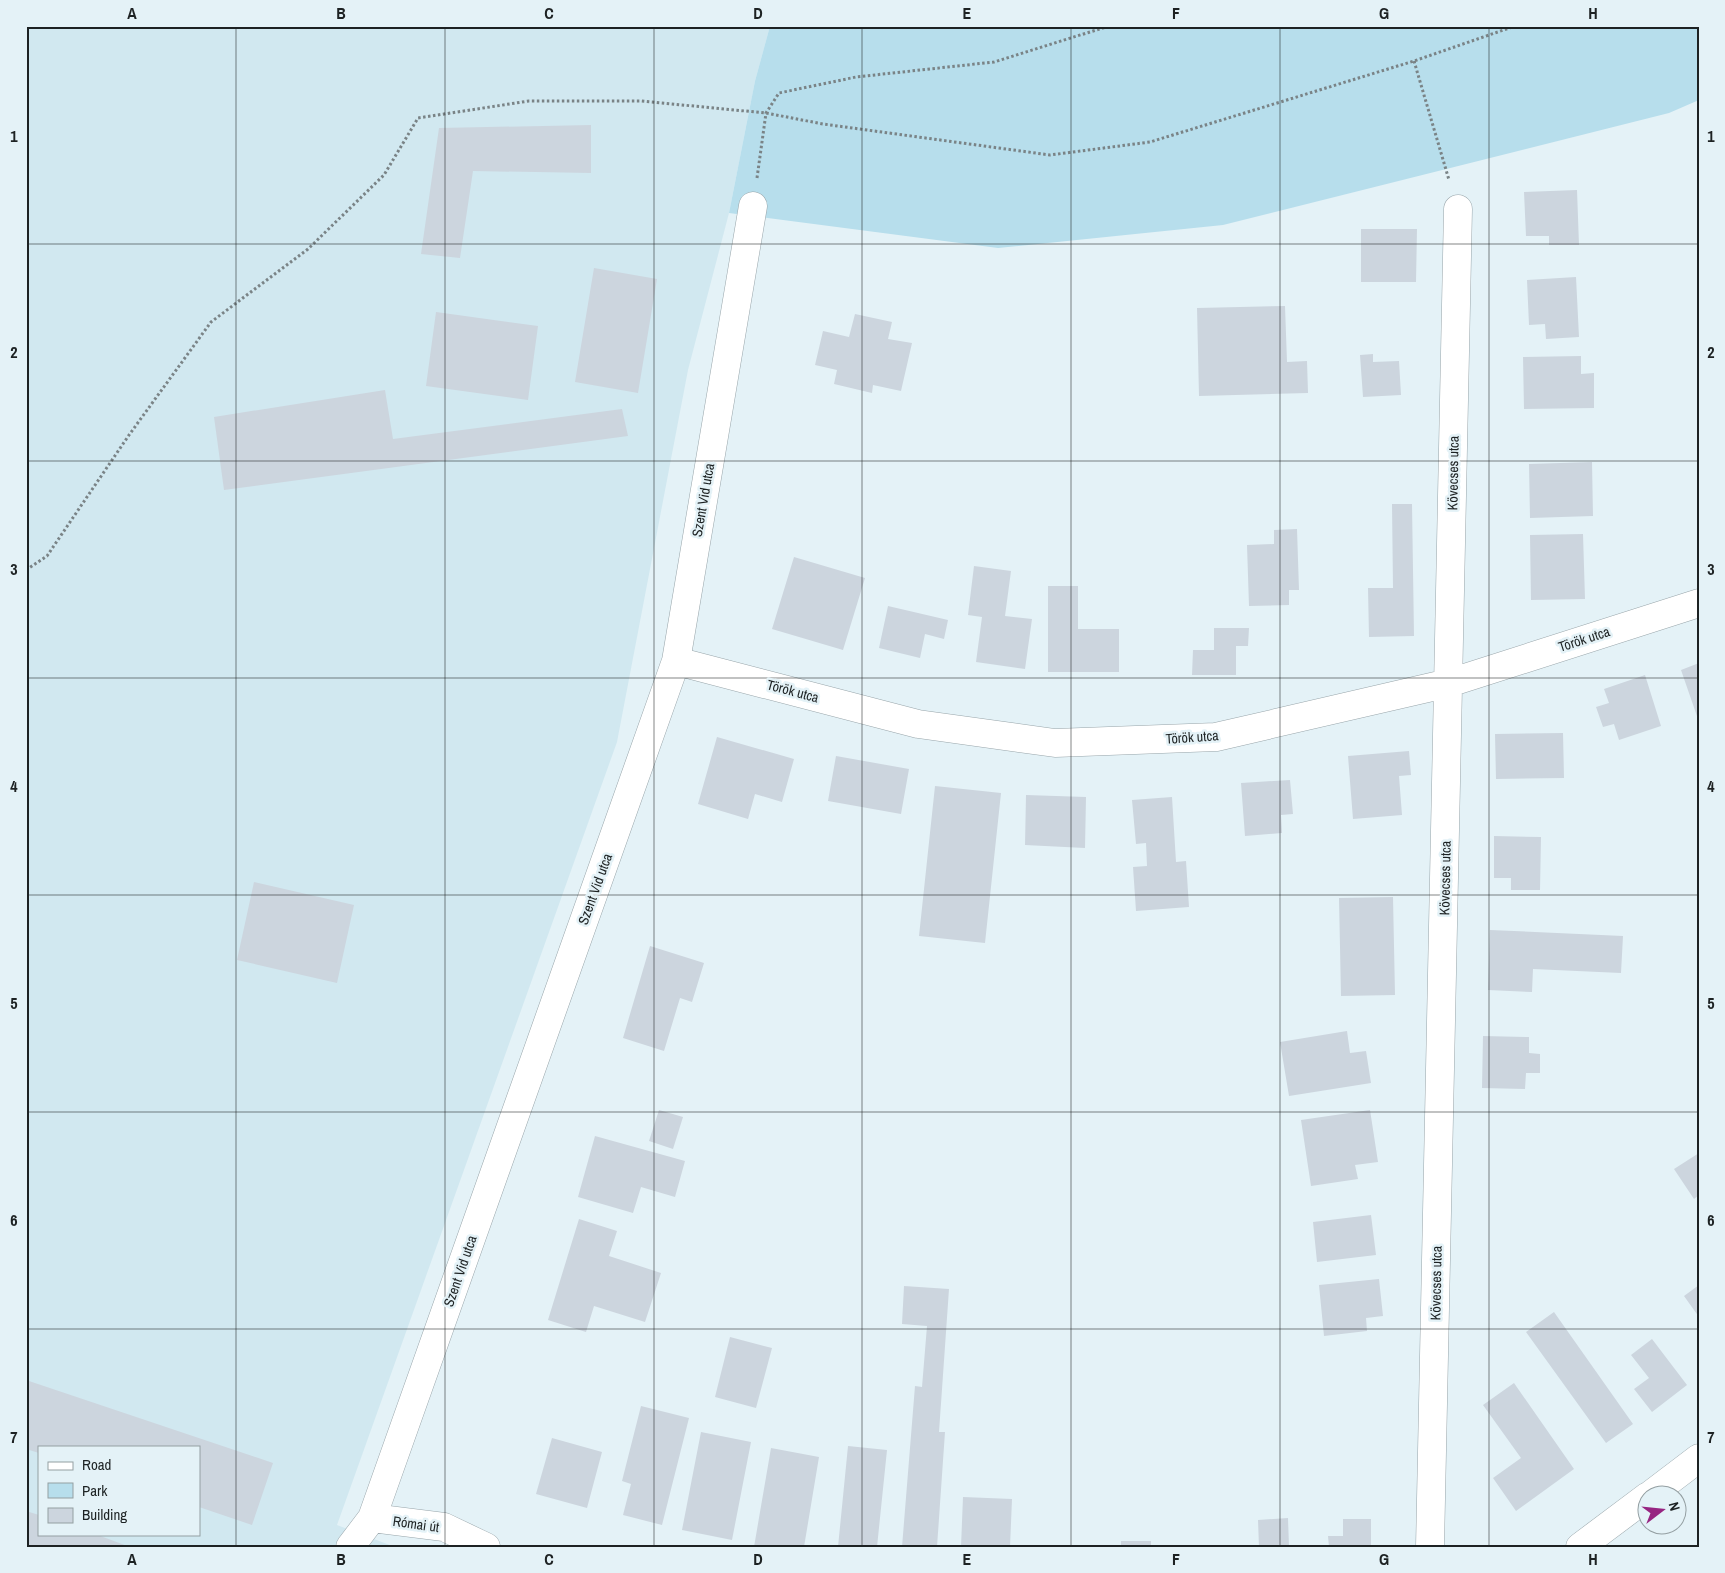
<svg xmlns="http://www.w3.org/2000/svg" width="1725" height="1573" font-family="'Archivo Narrow',sans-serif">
  <rect width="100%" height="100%" fill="#e4f2f7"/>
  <path fill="#d1e8f0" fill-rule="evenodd" d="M26,26H770L755,81L729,213L688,370L617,742L337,1525L395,1547H26ZM39,1447H199V1534H39Z"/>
  <path fill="#b7deec" d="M770,26H1699V100L1669,113L1223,225L998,248L729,213L755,81Z"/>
  <path fill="#ccd5de" d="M591,125V173L473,171L460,258L421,254L439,128Z
    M1577,190L1579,245H1549V236H1526L1524,192Z
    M1361,229H1417L1416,282H1361Z
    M594,268L657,279L638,393L575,382Z
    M1576,277L1579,337L1546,339L1545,324L1529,325L1527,280Z
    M1285,306L1287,362L1307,361L1308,393L1199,396L1197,308Z
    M436,312L538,326L528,400L426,386Z
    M855,314L892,322L888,339L912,343L901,391L873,385L872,393L834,384L837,370L815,365L823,331L849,337Z
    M1373,354V362L1399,361L1401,395L1363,397L1360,355Z
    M1581,356V374L1594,373V408L1524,409L1523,357Z
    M385,390L393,439L622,409L628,436L224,490L214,417Z
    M1592,462L1593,516L1530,518L1529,464Z
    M1392,504H1412L1414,636L1369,637L1368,588H1393Z
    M1297,529L1299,590H1289V605L1249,606L1247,545L1274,544V530Z
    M1583,534L1585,599L1531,600L1530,535Z
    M794,557L865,578L843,650L772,629Z
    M974,566L1011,571L1005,616L1032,619L1025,669L976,662L982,617L968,615Z
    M1048,586H1078V629H1119V672H1048Z
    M888,606L948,620L944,639L925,634L920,658L879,648Z
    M1214,628H1249L1248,646H1236V675H1192L1193,650H1214Z
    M1699,663V719H1698L1681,670Z
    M1645,675L1661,726L1619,740L1614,724L1603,727L1596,707L1609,703L1604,689Z
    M1563,733L1564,778L1496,779L1495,734Z
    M717,737L794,759L782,802L755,794L748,819L698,804Z
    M1409,751L1411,775L1399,776L1402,815L1353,819L1348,756Z
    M836,756L909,769L901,814L828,801Z
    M1290,780L1293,814L1281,815L1282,833L1245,836L1241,783Z
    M935,786L1001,793L985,943L919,936Z
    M1026,795L1086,797L1085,848L1025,845Z
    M1172,797L1176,862L1186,861L1189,907L1136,911L1133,867L1147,866L1146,843L1136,844L1132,800Z
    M1494,836L1541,837L1540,890H1511V878H1494Z
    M254,882L354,905L337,983L237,960Z
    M1393,897L1395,995L1341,996L1339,898Z
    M1490,930L1623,936L1621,973L1533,969L1532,992L1488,990Z
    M650,946L704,963L692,1002L680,998L664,1051L623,1038Z
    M1347,1031L1350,1053L1366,1051L1371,1083L1289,1096L1280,1042Z
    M1483,1036L1529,1037V1053L1540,1054V1073H1526L1525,1089L1482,1088Z
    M659,1110L683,1117L673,1149L649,1141Z
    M1370,1110L1378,1162L1355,1165L1358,1179L1311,1186L1301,1120Z
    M595,1136L685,1161L675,1197L641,1187L633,1213L578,1197Z
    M1699,1153V1195L1694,1199L1674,1169Z
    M1371,1215L1376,1255L1317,1262L1313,1222Z
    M579,1219L617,1231L609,1256L661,1273L645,1322L594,1306L586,1332L548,1320Z
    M1379,1279L1383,1316L1366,1318L1367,1331L1324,1336L1319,1285Z
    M1699,1285V1317L1684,1296Z
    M904,1286L949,1289L939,1432H945L937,1547H902L915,1386L922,1387L927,1326L902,1324Z
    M1554,1312L1633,1424L1606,1443L1526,1332Z
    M730,1337L772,1348L756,1408L715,1397Z
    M1652,1339L1687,1385L1652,1412L1634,1389L1649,1378L1631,1355Z
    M26,1380L273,1463L252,1525L199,1507V1447H39V1453L26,1449Z
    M1514,1383L1574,1469L1516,1511L1493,1478L1521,1458L1483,1405Z
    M641,1406L689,1418L662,1525L623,1515L631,1484L622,1481Z
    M701,1432L751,1442L732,1540L682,1530Z
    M552,1438L602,1452L587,1508L536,1494Z
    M848,1446L887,1450L877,1547H838Z
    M771,1448L819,1457L804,1547H754Z
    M963,1497L1012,1499L1010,1547H961Z
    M26,1511L39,1515V1534H95L130,1547H26Z
    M1288,1518L1289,1547H1259L1258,1520Z
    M1343,1519H1371V1547H1329L1328,1536H1343Z
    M1121,1541H1151V1547H1121Z"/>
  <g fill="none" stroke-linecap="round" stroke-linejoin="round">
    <defs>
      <path id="street" d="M676,661L918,724L1055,743L1216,737L1449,683L1699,603
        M1649,1496L1699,1458
        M372,1518L444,1527L486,1547
        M350,1547L372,1518L676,661L753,206
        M1430,1547L1458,209
        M1580,1547L1648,1496"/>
    </defs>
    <use href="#street" stroke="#98a5aa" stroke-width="29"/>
    <path stroke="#7a8386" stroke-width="3" stroke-dasharray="2.5 2.5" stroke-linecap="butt" d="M1414,61L1449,180
      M757,178L766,113L779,93L856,77L994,62L1109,26
      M26,570L47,556L129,435L211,322L308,249L384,175L418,118L529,101H641L766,113L823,124L1050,155L1150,142L1414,61L1515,26"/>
    <use href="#street" stroke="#fff" stroke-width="28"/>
  </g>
  <path fill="none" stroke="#1d2223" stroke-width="1" stroke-opacity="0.55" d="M236,26V1547M445,26V1547M654,26V1547M862,26V1547M1071,26V1547M1280,26V1547M1489,26V1547M26,244H1699M26,461H1699M26,678H1699M26,895H1699M26,1112H1699M26,1329H1699"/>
  <g text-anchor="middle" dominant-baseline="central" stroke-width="5" stroke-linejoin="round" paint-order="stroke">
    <g font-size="14" fill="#1d2223" stroke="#e4f2f7">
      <text transform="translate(1453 473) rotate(-89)">Kövecses utca</text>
      <text transform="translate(703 500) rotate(-80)">Szent Vid utca</text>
      <text transform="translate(1584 639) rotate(-18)">Török utca</text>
      <text transform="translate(793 691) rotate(15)">Török utca</text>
      <text transform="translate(1192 737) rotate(-4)">Török utca</text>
      <text transform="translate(1445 878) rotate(-89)">Kövecses utca</text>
      <text transform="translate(595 889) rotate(-70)">Szent Vid utca</text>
      <text transform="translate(460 1271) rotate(-71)">Szent Vid utca</text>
      <text transform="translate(1436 1283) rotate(-89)">Kövecses utca</text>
      <text transform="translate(416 1524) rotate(8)">Római út</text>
    </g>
  </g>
  <rect width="1725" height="1573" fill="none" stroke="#e4f2f7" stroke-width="55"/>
  <rect x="38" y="1446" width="162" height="90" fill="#e4f2f7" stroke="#949fa2"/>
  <rect x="48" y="1462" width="25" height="8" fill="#ffffff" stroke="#949fa2"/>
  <text x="82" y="1470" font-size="15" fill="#1d2223">Road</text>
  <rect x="48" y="1483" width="25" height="15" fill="#b7deec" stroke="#949fa2"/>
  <text x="82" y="1496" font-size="15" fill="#1d2223">Park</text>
  <rect x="48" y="1508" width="25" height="15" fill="#ccd5de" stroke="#949fa2"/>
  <text x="82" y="1520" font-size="15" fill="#1d2223">Building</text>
  <g transform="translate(1662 1510) rotate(74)"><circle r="24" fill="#e4f2f7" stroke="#949fa2"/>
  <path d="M0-4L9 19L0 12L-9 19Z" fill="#972582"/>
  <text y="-8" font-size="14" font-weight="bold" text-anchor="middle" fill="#1d2223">N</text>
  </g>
  <rect x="28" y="28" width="1670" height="1518" fill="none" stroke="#1d2223" stroke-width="2"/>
  <g font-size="16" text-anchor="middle" font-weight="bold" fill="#1d2223">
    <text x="132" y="19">A</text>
    <text x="341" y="19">B</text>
    <text x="549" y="19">C</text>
    <text x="758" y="19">D</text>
    <text x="967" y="19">E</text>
    <text x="1176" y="19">F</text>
    <text x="1384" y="19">G</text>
    <text x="1593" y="19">H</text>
    <text x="14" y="142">1</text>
    <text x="1711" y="142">1</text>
    <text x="14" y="358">2</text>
    <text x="1711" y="358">2</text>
    <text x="14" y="575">3</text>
    <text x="1711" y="575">3</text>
    <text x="14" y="792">4</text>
    <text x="1711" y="792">4</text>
    <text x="14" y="1009">5</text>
    <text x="1711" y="1009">5</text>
    <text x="14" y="1226">6</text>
    <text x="1711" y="1226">6</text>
    <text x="14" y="1443">7</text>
    <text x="1711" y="1443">7</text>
    <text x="132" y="1565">A</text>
    <text x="341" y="1565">B</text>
    <text x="549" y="1565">C</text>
    <text x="758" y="1565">D</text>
    <text x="967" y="1565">E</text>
    <text x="1176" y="1565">F</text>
    <text x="1384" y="1565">G</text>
    <text x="1593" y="1565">H</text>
  </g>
</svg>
